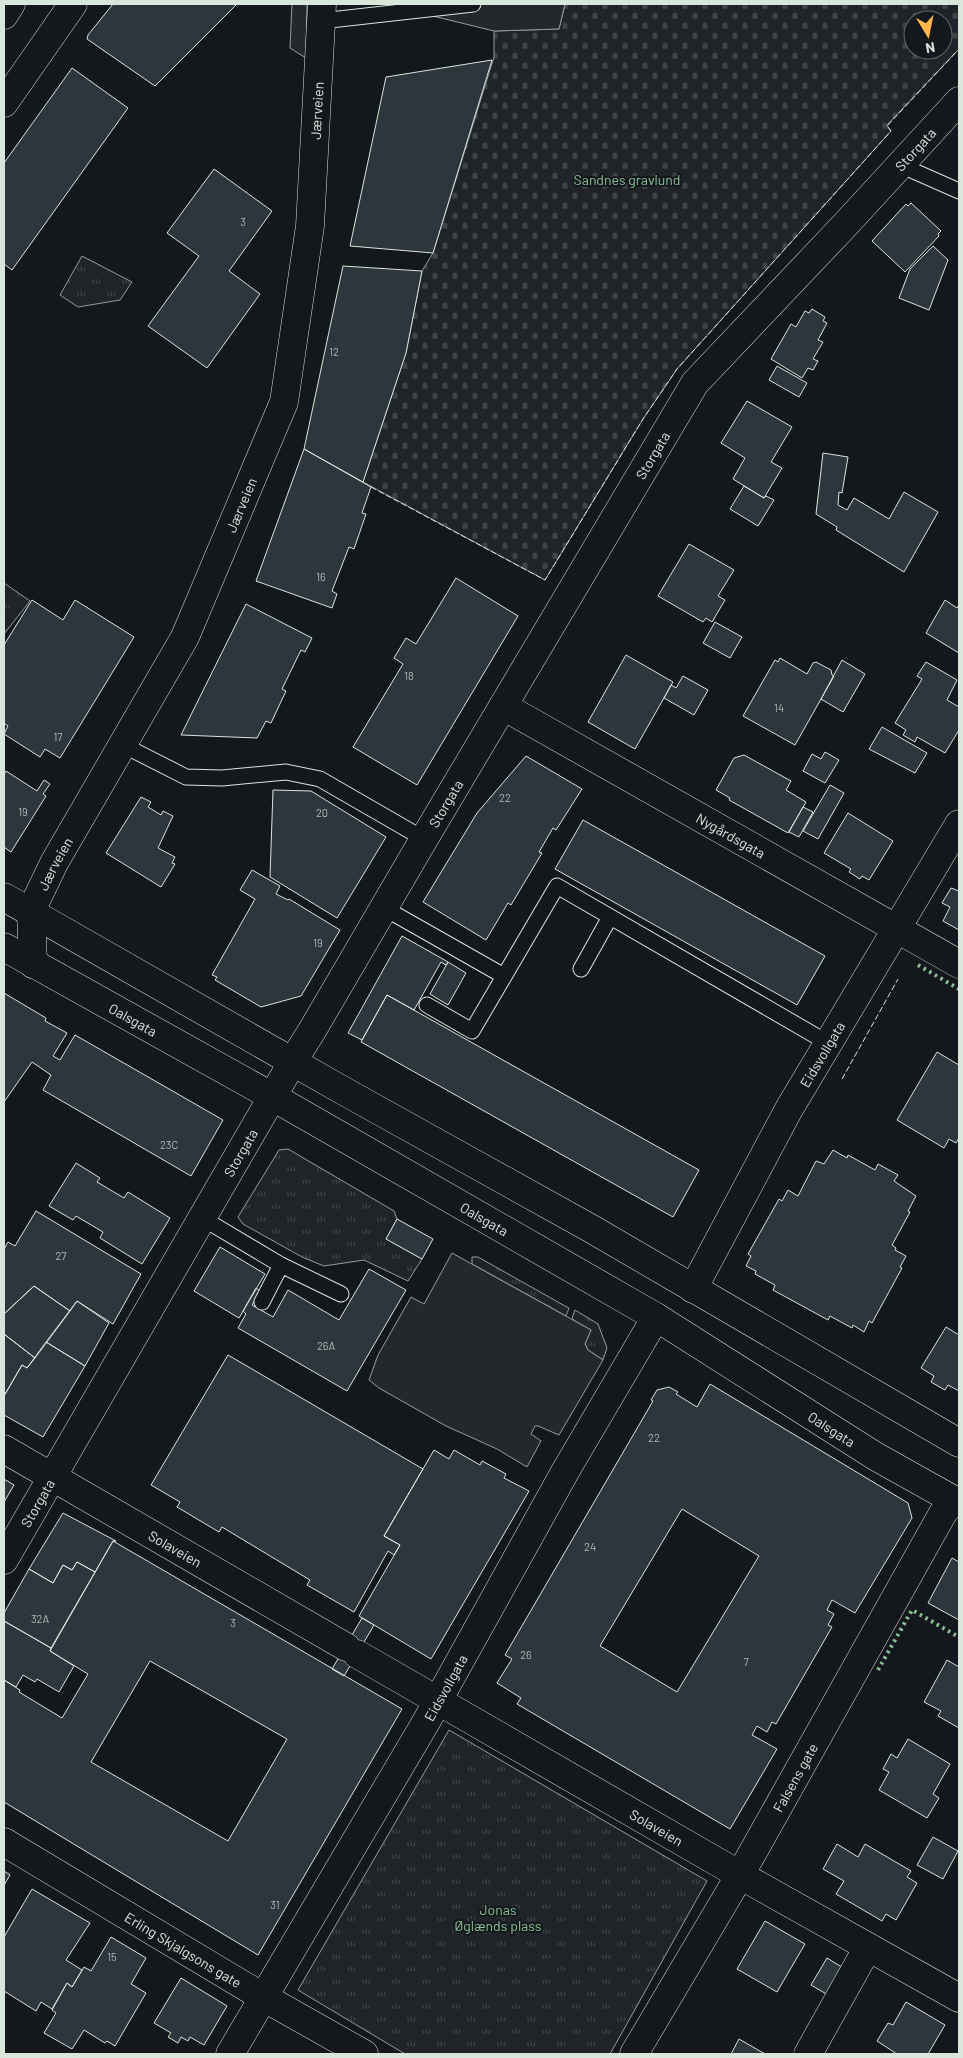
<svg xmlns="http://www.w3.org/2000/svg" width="963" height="2058" font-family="Barlow,sans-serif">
  <defs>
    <pattern id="grass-tufts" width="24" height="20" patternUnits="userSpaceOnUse" patternTransform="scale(1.25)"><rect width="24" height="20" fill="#202428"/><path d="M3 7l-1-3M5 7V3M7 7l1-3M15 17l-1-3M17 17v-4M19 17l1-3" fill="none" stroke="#404447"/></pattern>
    <pattern id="cemetery-stones" width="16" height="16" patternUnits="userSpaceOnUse" patternTransform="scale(1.25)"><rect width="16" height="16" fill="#202428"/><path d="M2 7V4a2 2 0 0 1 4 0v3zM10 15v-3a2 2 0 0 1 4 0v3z" fill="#404447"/></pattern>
  </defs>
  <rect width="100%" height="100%" fill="#14181c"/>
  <path fill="url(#grass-tufts)" stroke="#939e99" d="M82,256L132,282L120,300L78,307L60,295Z
    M4,583L30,601L4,634Z
    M288,1149L394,1211L397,1219L386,1239L422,1259L408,1281L364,1260L324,1266L302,1257L243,1224L238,1217L279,1150Z
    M472,1257H478L565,1306L569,1308L566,1316L472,1264Z
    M575,1310L598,1324L607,1348L603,1360L588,1350L585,1344L591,1330L575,1321L572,1318Z
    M449,1730L707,1881L610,2054H405L298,1990Z"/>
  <path fill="url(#cemetery-stones)" stroke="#939e99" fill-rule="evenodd" d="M565,4H959V49L887,125L891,131L677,369L643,419L545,580L363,482L406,353L422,271L433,253L494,57V31L559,29ZM913,20H943V50H913Z"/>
  <path fill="#24282b" stroke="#939e99" d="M292,4H307L306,58L290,48Z
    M384,4H565L559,29L494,31Z
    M452,1253L591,1330L585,1344L588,1350L603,1360L559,1435L538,1426H535L531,1434L541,1441L527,1467L497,1449L446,1426L379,1388L369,1380L378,1355L411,1297L424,1304Z"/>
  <path fill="#2c363c" stroke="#d8e6dc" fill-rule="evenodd" d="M113,4H237L155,86L87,39L88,35Z
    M492,60L433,253L350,246L386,77Z
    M72,68L128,108L12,270L4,264V163Z
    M214,169L272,211L229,271L260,294L207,368L148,326L199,256L167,233Z
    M911,203L941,231L938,234L939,236L905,272L872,241L906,204L908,206Z
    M933,246L948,260L929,310L899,298L910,269Z
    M343,266L422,271L406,353L363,482L304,449Z
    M812,309L825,317L823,321L827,323L818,340L823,342L813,359L818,361L813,370L808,368L802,378L771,359L791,324L796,327L805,311L809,313Z
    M777,366L807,383L799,397L769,380Z
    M747,401L792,427L771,462L782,468L764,498L733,479L745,458L721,443Z
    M304,449L371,487L362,513L366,514L354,549L349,547L332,591L337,594L332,608L256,581Z
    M823,453L848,457L842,493L839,492L838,505L847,510L854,498L889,519L904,492L938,512L904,572L836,530L837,527L816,514Z
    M744,486L764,498L766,496L774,500L758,526L730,509Z
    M689,544L734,570L718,596L725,600L712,622L706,618L703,622L658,596Z
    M456,578L518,616L417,785L353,747L403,664L394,658L406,638L416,644Z
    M32,600L63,620L75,600L134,637L60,758L45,749L40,757L4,734L8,726L4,723V645Z
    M945,600L957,608L959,605V653L926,633Z
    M246,604L312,638L305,652L301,650L282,689L286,691L271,723L266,721L257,738L181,735Z
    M715,622L742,637L730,658L703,643Z
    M626,655L673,682L635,749L588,722Z
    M780,658L807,674L813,663L816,662L831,670L832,675L834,676L795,745L743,716L775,660L778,662Z
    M842,660L865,674L843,712L821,699Z
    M926,662L957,680L947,700L959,707V730L945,753L917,737L915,742L903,735L906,730L895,723L922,679L917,676Z
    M683,676L708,690L694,715L664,698L671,685L676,688Z
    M882,727L927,753L915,773L869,749Z
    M825,752L839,760L825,783L803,771L812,754L821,759Z
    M744,755L791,781L786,790L806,802L788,833L729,800L730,798L716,790L734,758Z
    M526,756L582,789L556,830L553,828L539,852L542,853L511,905L508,903L486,940L423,902L477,813Z
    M6,771L37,791L44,780L50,784L43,794L46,796L11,852L4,847V775Z
    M830,785L844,793L818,839L803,831Z
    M273,790L311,791L386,837L337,918L270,877Z
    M141,797L151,802L148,807L161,815L163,811L173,816L158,848L175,857L172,863L175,864L161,887L106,853Z
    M803,807L813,812L799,837L789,832Z
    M848,813L893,841L869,880L862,876L860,879L849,872L851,869L824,853Z
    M583,820L825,956L797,1005L555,869Z
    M252,870L280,886L276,894L288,900L289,899L340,930L301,996L261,1007L215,980L217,977L212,975L255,899L240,890Z
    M951,888L959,891V930L943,921L950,907L942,903Z
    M402,936L448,962L446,965L441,962L414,1010L387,995L362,1040L348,1033Z
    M448,962L466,973L448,1005L430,994Z
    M4,993L46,1018L45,1021L67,1033L53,1056L60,1060L75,1035L223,1120L191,1176L43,1090L51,1075L32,1062L4,1102Z
    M387,995L699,1170L673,1217L361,1042Z
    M937,1052L959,1065V1138L956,1143L949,1139L944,1148L897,1120Z
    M833,1150L847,1158L848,1155L875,1170L878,1164L898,1175L894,1181L916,1196L908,1211L910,1212L892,1245L896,1248L895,1250L906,1256L900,1267L902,1268L872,1323L869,1321L864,1332L853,1325L852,1328L830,1316L828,1320L773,1290L775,1285L755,1274L756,1271L746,1266L751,1256L748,1254L779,1199L782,1201L788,1190L798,1196L816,1161L824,1164Z
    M76,1163L100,1178L97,1182L124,1198L128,1192L170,1218L142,1264L100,1238L103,1232L76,1216L73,1220L49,1206Z
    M36,1211L141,1274L113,1324L77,1301L70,1311L34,1286L4,1314V1249L8,1242L15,1246Z
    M397,1219L433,1239L422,1259L386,1239Z
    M220,1247L265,1274L239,1318L194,1291Z
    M369,1269L406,1290L347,1391L238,1328L246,1314L243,1311L256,1288L260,1291L252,1305L273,1317L288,1290L339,1320Z
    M34,1286L70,1311L35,1358L4,1334V1314Z
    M77,1301L109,1323L85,1366L46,1342Z
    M946,1327L959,1335V1391L948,1385L945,1390L931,1382L934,1376L921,1368Z
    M4,1334L35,1358L27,1368L22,1365L4,1396Z
    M46,1342L85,1366L43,1437L4,1415V1396L22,1365L27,1368Z
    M228,1355L423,1469L384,1536L400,1545L394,1555L388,1551L354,1612L307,1585L310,1580L222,1527L219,1532L177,1507L180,1502L151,1485Z
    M710,1384L908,1503L912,1518L855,1613L832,1600L827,1610L834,1614L828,1625L832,1627L776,1724L772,1722L767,1732L757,1726L752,1735L777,1749L730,1829L517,1704L521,1698L497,1683L512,1659L505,1655L653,1401L651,1400L657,1390L669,1387L678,1392L676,1394L697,1407ZM682,1509L759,1556L677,1692L600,1646Z
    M434,1450L449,1459L454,1450L480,1465L482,1461L506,1474L504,1478L529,1491L431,1659L359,1616L400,1545L384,1536Z
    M4,1479L14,1485L4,1502Z
    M63,1513L116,1541H113L95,1572L77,1562L72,1570L63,1565L53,1583L29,1569Z
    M113,1541L402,1709L258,1955L4,1802V1680L20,1690L19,1692L62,1718L88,1674L50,1651ZM150,1661L287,1739L228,1841L91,1762Z
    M952,1558L959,1562V1620L928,1603Z
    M77,1562L95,1572L51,1648L4,1621V1613L29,1569L53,1583L63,1565L72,1570Z
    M362,1618L374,1625L344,1676L332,1669Z
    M4,1621L51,1648L50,1651L74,1666L59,1692L37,1679L35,1682L23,1675L16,1687L4,1680Z
    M947,1660L959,1667V1728L938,1716L941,1711L924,1702Z
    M908,1739L950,1764L933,1794L939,1798L927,1818L879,1790L889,1772L883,1769L891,1754L897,1758Z
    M933,1837L958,1851L943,1879L917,1865Z
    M837,1844L858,1857L865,1844L911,1871L907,1877L917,1883L896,1920L886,1914L882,1921L836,1894L844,1881L823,1869Z
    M4,1871L10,1875L4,1885Z
    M32,1889L90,1923L66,1960L82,1970L72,1987L67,1983L52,2009L41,2002L36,2011L4,1991V1937Z
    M765,1921L805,1944L777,1992L737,1969Z
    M111,1937L146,1958L131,1984L146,1993L115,2046L107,2041L105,2043L84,2030L72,2049L44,2033L56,2013L52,2010L67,1983L72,1987L84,1967L91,1971Z
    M827,1958L845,1969L828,1995L811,1985Z
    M181,1978L227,2006L204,2045L190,2037L188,2041L181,2037L178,2043L168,2037L171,2033L154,2023Z
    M906,2002L945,2025L928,2054H897L877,2041L888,2023L893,2025Z
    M739,2039L765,2054H731Z"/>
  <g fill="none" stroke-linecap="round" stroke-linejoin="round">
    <defs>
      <path id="lane" d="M321,21L473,4
        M900,165L959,191
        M123,745L186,777L222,778L286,772L320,779L424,839
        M384,908L504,976
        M581,969L610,917
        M427,1005L472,1031L557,886L828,1043
        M202,1218L281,1265L341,1294
        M262,1302L281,1265"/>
      <g id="street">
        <path id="s1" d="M503,706L959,964"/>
        <path id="s2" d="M33,964L31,911L54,863L185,637L284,402L310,226L322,4"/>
        <path id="s3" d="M693,1289L789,1109L959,824"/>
        <path id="s4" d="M4,1560L293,1061L313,1029L424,839L695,383L845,225L959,101"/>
        <path id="s5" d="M4,1842L263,1997L364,2054"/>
        <path id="s6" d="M230,2054L426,1722L566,1470L656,1317"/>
        <path id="s7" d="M634,2054L740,1875L943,1513L954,1500"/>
        <path d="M808,2054L868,1947"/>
      </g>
      <g id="secondary">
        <path id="s8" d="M4,1449L346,1647"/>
        <path id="s9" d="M357,1654L740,1875L959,1998"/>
      </g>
      <g id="primary">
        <path d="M4,15L11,4"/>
        <path d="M4,103L73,4"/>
        <path d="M4,897L342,1090L590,1228L959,1443"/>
        <path id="s10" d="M4,947L273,1097L656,1317L875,1456L959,1503"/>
      </g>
    </defs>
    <use href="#lane" stroke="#d8e6dc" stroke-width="17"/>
    <use href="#street" stroke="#d8e6dc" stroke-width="29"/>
    <use href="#secondary" stroke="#d8e6dc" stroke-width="29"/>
    <use href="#primary" stroke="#d8e6dc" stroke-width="29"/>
    <use href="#lane" stroke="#14181c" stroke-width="15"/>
    <use href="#street" stroke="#14181c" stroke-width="28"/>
    <use href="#secondary" stroke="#14181c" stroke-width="28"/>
    <use href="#primary" stroke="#14181c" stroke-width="28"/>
    <path stroke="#8ac095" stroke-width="4" stroke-dasharray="2.5 4" stroke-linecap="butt" d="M918,965L959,989
      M878,1670L912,1610L959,1637"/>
    <path stroke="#d8e6dc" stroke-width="1" stroke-dasharray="6 2.5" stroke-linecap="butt" d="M371,487L545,580L643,419L677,369L891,131L887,126L959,49
      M842,1079L898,979"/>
  </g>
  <g text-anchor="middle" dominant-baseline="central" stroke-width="4" stroke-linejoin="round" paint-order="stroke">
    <g font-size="11" fill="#adbab4">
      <text x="243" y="221">3</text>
      <text x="334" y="351">12</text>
      <text x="321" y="576">16</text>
      <text x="409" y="675">18</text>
      <text x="779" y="707">14</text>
      <text x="58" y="736">17</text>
      <text x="505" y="797">22</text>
      <text x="23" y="811">19</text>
      <text x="322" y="812">20</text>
      <text x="318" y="942">19</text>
      <text x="169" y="1144">23C</text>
      <text x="61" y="1255">27</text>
      <text x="326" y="1345">26A</text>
      <text x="654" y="1437">22</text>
      <text x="590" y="1546">24</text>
      <text x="40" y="1618">32A</text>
      <text x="233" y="1622">3</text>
      <text x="526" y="1654">26</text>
      <text x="746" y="1661">7</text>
      <text x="275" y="1904">31</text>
      <text x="112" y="1956">15</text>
    </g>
    <g font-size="14" fill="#d8e6dc" stroke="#14181c">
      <text stroke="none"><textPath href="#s2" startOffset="916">Jærveien</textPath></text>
      <text stroke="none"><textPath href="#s4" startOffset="1686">Storgata</textPath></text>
      <text stroke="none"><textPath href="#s4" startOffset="1281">Storgata</textPath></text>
      <text stroke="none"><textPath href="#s2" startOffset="511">Jærveien</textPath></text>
      <text stroke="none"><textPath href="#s4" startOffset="876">Storgata</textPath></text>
      <text stroke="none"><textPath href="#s1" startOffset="262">Nygårdsgata</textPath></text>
      <text stroke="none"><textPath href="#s2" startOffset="106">Jærveien</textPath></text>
      <text stroke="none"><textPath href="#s10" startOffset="148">Oalsgata</textPath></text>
      <text stroke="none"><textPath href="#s3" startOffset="268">Eidsvollgata</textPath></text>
      <text stroke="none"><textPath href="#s4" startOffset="471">Storgata</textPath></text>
      <text stroke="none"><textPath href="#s10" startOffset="552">Oalsgata</textPath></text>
      <text stroke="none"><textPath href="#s10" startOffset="958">Oalsgata</textPath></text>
      <text stroke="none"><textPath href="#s4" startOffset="66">Storgata</textPath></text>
      <text stroke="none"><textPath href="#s8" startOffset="198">Solaveien</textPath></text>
      <text stroke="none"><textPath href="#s6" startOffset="425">Eidsvollgata</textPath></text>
      <text stroke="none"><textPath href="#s7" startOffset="320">Falsens gate</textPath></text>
      <text stroke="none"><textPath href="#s9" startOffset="346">Solaveien</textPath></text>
      <text stroke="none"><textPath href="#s5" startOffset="209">Erling Skjalgsons gate</textPath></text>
    </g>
    <g font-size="14" fill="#8ac095" stroke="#14181c">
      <text x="627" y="179">Sandnes gravlund</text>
      <text x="498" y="1909">Jonas<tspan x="498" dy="16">Øglænds plass</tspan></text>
    </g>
  </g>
  <rect width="963" height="2058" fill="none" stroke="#d8e6dc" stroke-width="10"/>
  <g transform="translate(928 35) rotate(170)"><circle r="24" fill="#14181c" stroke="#626a69"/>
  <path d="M0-4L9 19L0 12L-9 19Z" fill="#ffb74d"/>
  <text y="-8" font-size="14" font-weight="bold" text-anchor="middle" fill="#d8e6dc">N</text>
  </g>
</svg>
